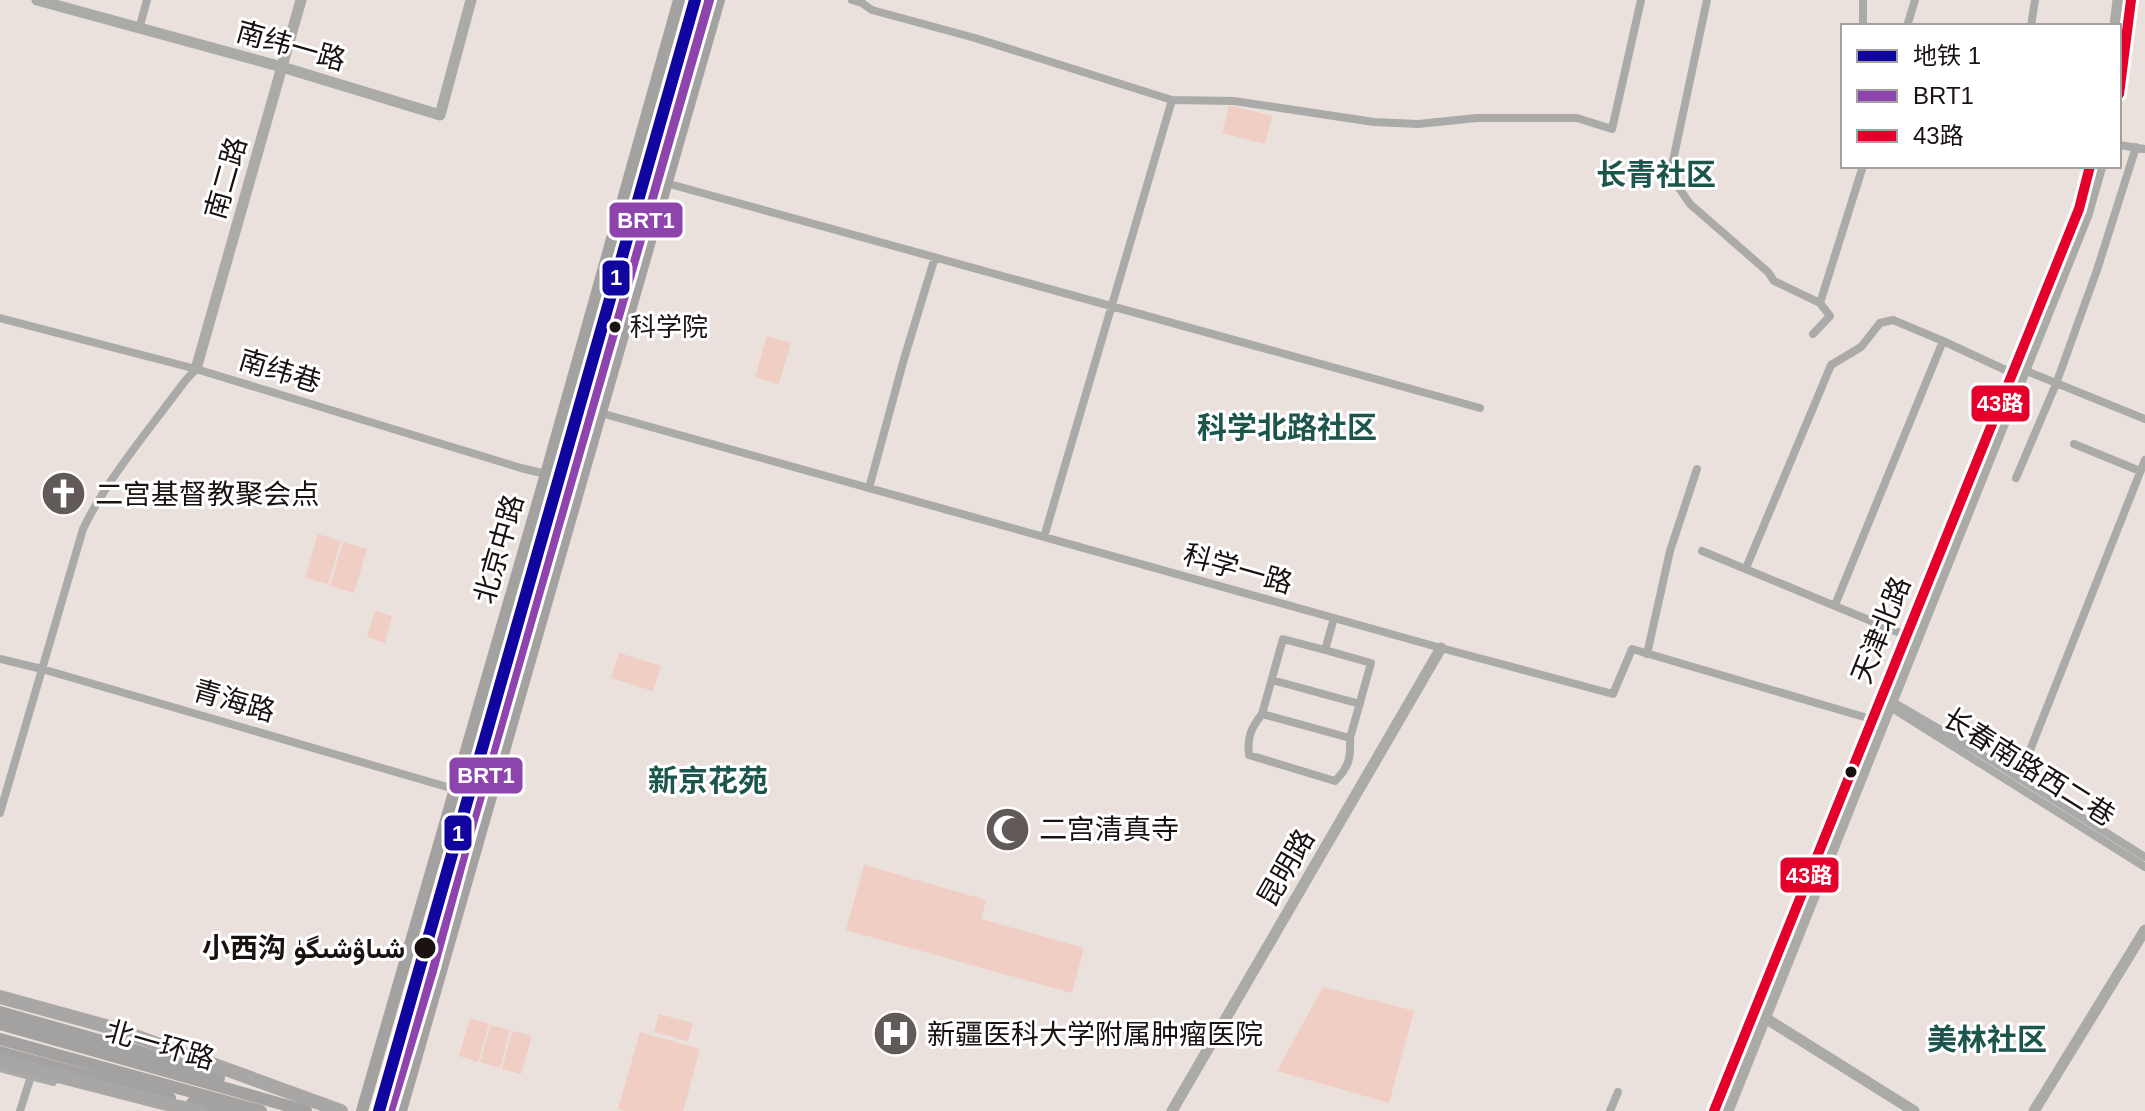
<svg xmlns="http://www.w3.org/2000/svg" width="2145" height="1111" font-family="Helvetica,Vazirmatn,'Noto Sans SC',sans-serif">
  <rect width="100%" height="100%" fill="#eae1dd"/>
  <path fill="#f0cec3" d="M1229,105L1272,116L1265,144L1222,133Z
    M767,336L791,343L779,384L755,377Z
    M318,534L341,541L328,584L305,578Z
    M343,542L367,549L354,593L330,586Z
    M375,611L392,616L385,643L367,637Z
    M619,653L661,666L653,691L611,678Z
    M864,865L986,900L981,919L1084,948L1072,993L846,930Z
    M1323,987L1414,1011L1389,1103L1277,1071Z
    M659,1014L693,1023L688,1041L654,1032Z
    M470,1018L489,1024L478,1062L459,1056Z
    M491,1025L510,1030L500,1068L480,1062Z
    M512,1031L532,1036L521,1074L502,1069Z
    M640,1032L700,1049L683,1111H626L618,1109Z"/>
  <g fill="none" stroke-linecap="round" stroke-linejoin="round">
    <path stroke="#aaaaa8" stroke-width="8" d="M852,0L862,3L872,10L975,38L1172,100L1234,101L1374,122L1418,124L1477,118H1577L1612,129L1641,0
      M1707,0L1670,175L1690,204L1768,272L1774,281L1820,303L1830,316L1813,334
      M1863,26V0
      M1907,26L1915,0
      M2031,26L2035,0
      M139,29L147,0
      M2119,145L2145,149
      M666,183L1480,408
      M1820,303L1863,166
      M0,318L196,369L521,468L546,474
      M2024,370L2145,419
      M565,403L1441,648L1613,694L1632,649L1871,719
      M2074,444L2140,471
      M2016,478L2056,384L2097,270L2136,147
      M869,488L904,359L935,257
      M1044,537L1172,100
      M1702,551L1905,635
      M1746,568L1831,365L1861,347L1880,323L1893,320L1943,341
      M1835,605L1943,341L2012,373
      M1325,650L1283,639L1262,714L1350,738L1371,663L1325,650L1334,618
      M1647,654L1670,551L1697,469
      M0,659L42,669L454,789
      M1272,680L1360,704
      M1891,701L1970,747L2145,857
      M1889,706L2145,867
      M1262,714C1251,728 1247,737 1249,755L1335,781C1349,767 1351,758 1350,738
      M2019,778L2145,460
      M0,813L83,529C107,479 151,427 185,381L196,369
      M0,1068L53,1082
      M20,1111L31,1076
      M1610,1111L1618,1092"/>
    <path stroke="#aaaaa7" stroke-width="11" d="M37,0L282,67L440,115L471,0
      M2115,26L2118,0
      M2119,94L2131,0
      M196,369L301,0
      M1762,1016L1914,1111
      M1172,1111L1441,648
      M1714,1111L2079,209L2090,166
      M1728,1111L2087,215L2101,166
      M2034,1111L2145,930"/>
    <path stroke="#a4a2a1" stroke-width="12" d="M0,1012L134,1050L219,1078
      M0,1024L306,1111
      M0,1039L261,1111
      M0,1052L170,1098
      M192,1103L232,1111
      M362,1111L546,474L679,0
      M401,1111L719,0"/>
    <path stroke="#a9a7a5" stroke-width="14" d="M0,997L113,1028L341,1111
      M0,1061L175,1106L201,1111"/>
    <defs>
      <path id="bus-1" d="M390,1111L432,971L470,831L709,0"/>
      <path id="bus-2" d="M2119,94L2131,0
        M1714,1111L2079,209L2090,166"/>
    </defs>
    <use href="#bus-1" stroke="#fff" stroke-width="16"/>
    <use href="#bus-2" stroke="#fff" stroke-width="16"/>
    <use href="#bus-1" stroke="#8e44ad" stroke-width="10"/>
    <use href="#bus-2" stroke="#e4002b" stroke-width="10"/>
    <defs>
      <path id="metro-1" d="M379,1111L695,0"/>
    </defs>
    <use href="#metro-1" stroke="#fff" stroke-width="18"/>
    <use href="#metro-1" stroke="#10069f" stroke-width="12"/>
  </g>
  <defs>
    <symbol id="church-disc" viewBox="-11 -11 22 22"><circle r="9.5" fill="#625a58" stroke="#fff"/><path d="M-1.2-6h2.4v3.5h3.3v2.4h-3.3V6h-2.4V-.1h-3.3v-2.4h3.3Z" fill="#fff"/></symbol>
    <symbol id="mosque-disc" viewBox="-11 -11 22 22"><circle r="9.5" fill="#625a58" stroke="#fff"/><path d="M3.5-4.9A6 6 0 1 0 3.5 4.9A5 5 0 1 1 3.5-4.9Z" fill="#fff"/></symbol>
    <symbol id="hospital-disc" viewBox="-11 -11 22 22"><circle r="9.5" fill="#625a58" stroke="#fff"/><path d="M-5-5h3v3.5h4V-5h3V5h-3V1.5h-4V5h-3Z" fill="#fff"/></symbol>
  </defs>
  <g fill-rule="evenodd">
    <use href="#church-disc" x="38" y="468" width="51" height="51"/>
    <use href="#mosque-disc" x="982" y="804" width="51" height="51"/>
    <use href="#hospital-disc" x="870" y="1008" width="51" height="51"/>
  </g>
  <g fill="#191210" stroke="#fff" stroke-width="3">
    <circle cx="615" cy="327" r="7"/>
    <circle cx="1851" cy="772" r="7"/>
    <circle cx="425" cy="948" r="12"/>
  </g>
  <g text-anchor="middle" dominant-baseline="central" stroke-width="6" stroke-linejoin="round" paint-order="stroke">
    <g font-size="26" fill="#191210" stroke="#fff" text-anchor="start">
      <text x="630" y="327">科学院</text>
    </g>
    <g font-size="28" fill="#191210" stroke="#fff">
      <text transform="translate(291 46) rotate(16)">南纬一路</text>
      <text transform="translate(226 178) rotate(-74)">南二路</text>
      <text transform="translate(280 371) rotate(17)">南纬巷</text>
      <text transform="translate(499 549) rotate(-74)">北京中路</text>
      <text transform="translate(1238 569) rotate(16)">科学一路</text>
      <text transform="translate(1881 630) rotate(-68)">天津北路</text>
      <text transform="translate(234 701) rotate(16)">青海路</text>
      <text transform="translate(2029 767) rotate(32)">长春南路西二巷</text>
      <text transform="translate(1286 868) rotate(-60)">昆明路</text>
      <text transform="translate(160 1045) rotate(16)">北一环路</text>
    </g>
    <g font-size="28" fill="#191210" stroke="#fff" text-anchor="start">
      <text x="95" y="494">二宫基督教聚会点</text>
      <text x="1039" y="829">二宫清真寺</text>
      <text x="927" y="1034">新疆医科大学附属肿瘤医院</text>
    </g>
    <g font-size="28" font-weight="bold" fill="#191210" stroke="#fff" text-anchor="end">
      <text x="405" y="948">小西沟 شىاۋشىگۈ</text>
    </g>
    <g font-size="30" font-weight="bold" fill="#1c554c" stroke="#fff">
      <text x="1656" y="174">长青社区</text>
      <text x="1287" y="427">科学北路社区</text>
      <text x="708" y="780">新京花苑</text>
      <text x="1987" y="1039">美林社区</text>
    </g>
  </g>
  <g stroke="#fff" stroke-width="3">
    <rect x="608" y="201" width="76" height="38" rx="8" fill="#8e44ad"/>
    <rect x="601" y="259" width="30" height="38" rx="8" fill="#10069f"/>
    <rect x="1970" y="384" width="61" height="39" rx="8" fill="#e4002b"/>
    <rect x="448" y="756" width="76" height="39" rx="8" fill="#8e44ad"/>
    <rect x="443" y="814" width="30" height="38" rx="8" fill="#10069f"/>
    <rect x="1779" y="856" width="61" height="38" rx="8" fill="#e4002b"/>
  </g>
  <g font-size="22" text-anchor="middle" font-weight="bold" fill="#fff">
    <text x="646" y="228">BRT1</text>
    <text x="616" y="285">1</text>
    <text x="2000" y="411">43路</text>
    <text x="486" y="783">BRT1</text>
    <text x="458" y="841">1</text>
    <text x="1809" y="883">43路</text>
  </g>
  <rect x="1841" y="24" width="280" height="144" fill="#ffffff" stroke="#a3a09f" stroke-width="2"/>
  <rect x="1857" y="50" width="40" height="12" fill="#10069f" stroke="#a3a09f" stroke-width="2"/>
  <text x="1913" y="64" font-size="24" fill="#191210">地铁 1</text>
  <rect x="1857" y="90" width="40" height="12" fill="#8e44ad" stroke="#a3a09f" stroke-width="2"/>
  <text x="1913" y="104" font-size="24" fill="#191210">BRT1</text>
  <rect x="1857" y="130" width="40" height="12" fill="#e4002b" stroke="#a3a09f" stroke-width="2"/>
  <text x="1913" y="144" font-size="24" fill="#191210">43路</text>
</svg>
